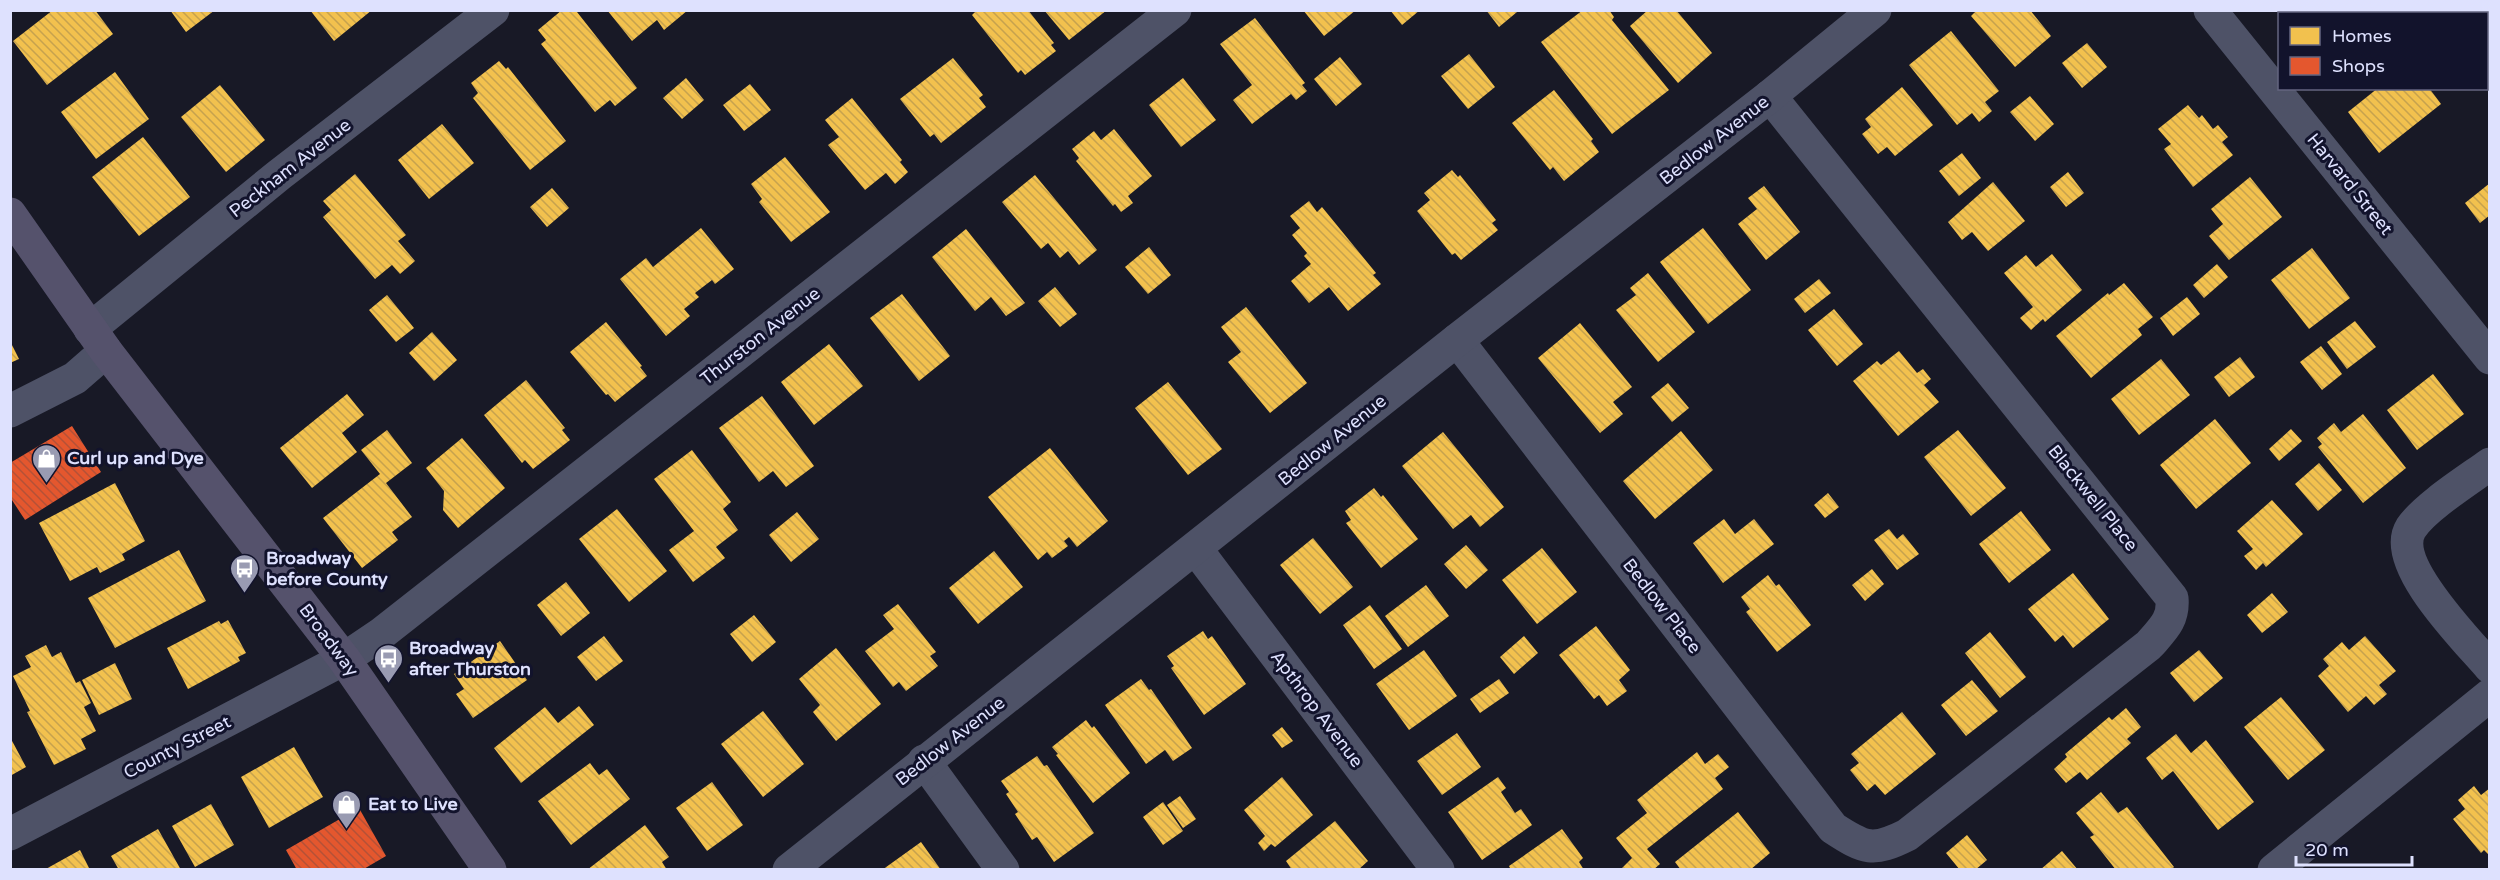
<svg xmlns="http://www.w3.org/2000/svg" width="2500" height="880" font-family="'Varela Round',sans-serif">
  <defs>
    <pattern id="homes-back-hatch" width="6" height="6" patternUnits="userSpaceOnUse" patternTransform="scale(1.5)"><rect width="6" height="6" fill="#f2c14e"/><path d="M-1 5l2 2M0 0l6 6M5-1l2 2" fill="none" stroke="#c6a24e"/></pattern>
    <pattern id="shops-back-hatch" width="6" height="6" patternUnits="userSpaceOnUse" patternTransform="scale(1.5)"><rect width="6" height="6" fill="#e4572e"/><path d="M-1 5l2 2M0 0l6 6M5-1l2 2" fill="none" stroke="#b45137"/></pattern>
  </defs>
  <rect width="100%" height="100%" fill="#181926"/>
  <path fill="url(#homes-back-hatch)" d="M53,10H95L113,34L47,85L13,41Z
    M170,10H215L186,32Z
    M310,10H372L334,41Z
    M562,10L577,12L637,88L615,106L610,100L595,112L541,44L546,40L538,30Z
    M607,10H688L664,30L657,20L632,41Z
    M977,10H1028L1054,43L1051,45L1056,51L1025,75L1021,70L1018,73L972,15Z
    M1044,10H1107L1069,40Z
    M1303,10H1356L1324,36Z
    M1390,10H1420L1402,25Z
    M1486,10H1516L1517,12L1499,27Z
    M1583,10H1609L1614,17L1612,20L1669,90L1612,134L1541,42Z
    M1648,10H1676L1712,53L1678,83L1630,26Z
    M1977,10H2030L2051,36L2015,67L1971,16Z
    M1255,18L1305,83L1302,85L1307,91L1296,100L1291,94L1252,124L1233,100L1252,85L1220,44Z
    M1951,31L1999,91L1985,102L1992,111L1979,122L1972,113L1957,125L1909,65Z
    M2087,43L2107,67L2082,88L2062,63Z
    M1469,54L1495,87L1468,109L1441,76Z
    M2486,56L2490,60V76L2486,78Z
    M1340,57L1362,84L1336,106L1314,79Z
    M953,58L983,95L979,98L986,107L941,143L934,134L930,137L900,99Z
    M499,61L506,69L508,67L566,141L530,170L473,98L478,93L471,83Z
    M115,72L149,119L96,159L61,112Z
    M686,78L704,100L682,119L663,98Z
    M1183,78L1216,120L1181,147L1149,105Z
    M750,84L771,110L744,131L723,105Z
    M220,85L265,140L226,172L181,117Z
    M1902,87L1933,125L1895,156L1887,147L1878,154L1862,134L1871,127L1865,119Z
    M2378,88H2429L2441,104L2379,153L2348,112Z
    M1554,90L1593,139L1591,141L1599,152L1564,181L1553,167L1550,170L1512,123Z
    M2030,96L2054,124L2035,141L2010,112Z
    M852,98L902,160L900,162L908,172L895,184L886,173L865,190L828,145L839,137L825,120Z
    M2188,105L2199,118L2202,115L2213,129L2218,125L2228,137L2222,142L2233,155L2193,187L2164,149L2171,144L2158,129Z
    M442,124L474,163L429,199L398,160Z
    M1114,129L1152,176L1128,196L1133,203L1121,212L1115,204L1113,206L1076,161L1079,158L1072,149L1094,131L1101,140Z
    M143,137L190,197L139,236L92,177Z
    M1962,153L1981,178L1959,196L1939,171Z
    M785,157L830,212L791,242L759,202L762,199L751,184Z
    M1452,170L1458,177L1460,175L1496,220L1492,223L1498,230L1461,260L1455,253L1452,255L1417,211L1430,200L1424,193Z
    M2068,172L2084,193L2066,207L2050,187Z
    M355,174L406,235L398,241L415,261L400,274L392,265L375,279L323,217L331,210L323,201Z
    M1035,175L1097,250L1079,265L1068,251L1060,258L1048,243L1041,249L1002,202Z
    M2250,177L2282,217L2229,260L2209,236L2223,224L2211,209Z
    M1993,182L2025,221L1988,251L1972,232L1962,240L1948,222Z
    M2490,183V215L2480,223L2465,203Z
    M1764,186L1800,232L1766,260L1738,224L1757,209L1748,198Z
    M552,188L569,208L547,227L530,207Z
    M1309,201L1317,212L1322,207L1376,273L1373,275L1381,284L1348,311L1329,287L1309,303L1291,281L1311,264L1304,256L1307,253L1292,235L1300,228L1290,216Z
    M701,228L734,269L715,284L712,280L695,293L699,297L684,309L690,316L666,336L620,279L646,258L653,267Z
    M1703,228L1751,290L1708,324L1660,262Z
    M966,229L1025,303L1006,316L991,297L975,311L932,257Z
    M1149,247L1171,275L1148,294L1125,267Z
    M2312,248L2350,298L2309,329L2271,280Z
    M2052,254L2082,290L2045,322L2043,319L2031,330L2020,318L2033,307L2004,273L2026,255L2036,267Z
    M2217,264L2228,277L2204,298L2193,285Z
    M1648,273L1695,332L1658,362L1616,310L1636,295L1630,288Z
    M1819,279L1831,293L1805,313L1794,299Z
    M2124,283L2153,317L2138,329L2142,335L2091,378L2056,336L2108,293L2109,295Z
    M1055,287L1077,314L1060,327L1038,301Z
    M902,294L950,356L919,381L870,318Z
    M387,295L414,328L396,342L369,310Z
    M2187,297L2200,314L2173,336L2160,318Z
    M1246,307L1307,383L1270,413L1228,362L1241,352L1221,327Z
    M1834,309L1863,344L1837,366L1808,330Z
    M2355,321L2376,347L2347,369L2327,342Z
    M606,322L642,366L640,367L647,376L615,402L608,394L606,395L570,352Z
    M1580,323L1632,387L1613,402L1623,414L1600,433L1538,358Z
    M432,332L457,360L434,381L409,353Z
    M10,341L19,359L10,363Z
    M829,344L863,386L814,425L781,382Z
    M2321,346L2342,374L2322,390L2300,362Z
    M1899,351L1917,373L1923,369L1931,379L1924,385L1939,402L1898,436L1853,381L1877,361L1881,365Z
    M2240,357L2255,377L2229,397L2214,377Z
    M2161,359L2190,395L2139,435L2111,399Z
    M2433,374L2464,414L2417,450L2387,410Z
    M526,380L565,428L562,430L570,440L533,469L525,460L522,463L484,415Z
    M1168,382L1222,449L1188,475L1135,408Z
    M1668,383L1689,408L1672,422L1651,397Z
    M347,394L364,415L342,433L357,452L312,488L280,448Z
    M762,396L814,466L786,487L773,471L759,482L719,428Z
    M2363,414L2406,468L2363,503L2318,447L2322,444L2317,438L2334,423L2341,432Z
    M2215,419L2251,463L2196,509L2160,465Z
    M2291,429L2302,441L2279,461L2269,449Z
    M387,430L412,463L386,483L412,517L392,532L398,540L362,568L323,518L380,474L361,450Z
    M1958,430L2006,488L1971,516L1924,457Z
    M1681,431L1713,470L1655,519L1623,481Z
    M1443,432L1504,507L1480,527L1471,515L1453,529L1402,466Z
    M462,438L505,488L458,528L443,510L444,491L426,468Z
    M1050,448L1108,521L1077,547L1069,537L1064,541L1068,546L1052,558L1047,552L1038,560L988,497Z
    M692,450L731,502L723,509L738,530L716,547L725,558L693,582L669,550L694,531L654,479Z
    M2319,463L2342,490L2318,511L2295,484Z
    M115,483L145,541L122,554L125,560L100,573L97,567L70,581L39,523Z
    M1374,488L1381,497L1383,495L1418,539L1381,568L1346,523L1351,520L1345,511Z
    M1828,493L1839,507L1825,518L1814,505Z
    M2272,500L2303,534L2266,567L2263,563L2256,570L2244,556L2253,549L2237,531Z
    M617,509L667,571L629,602L579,539Z
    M2021,511L2051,550L2009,583L1979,544Z
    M797,512L819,539L791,562L769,535Z
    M1724,519L1735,534L1754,519L1774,544L1723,583L1693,543Z
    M1889,529L1897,539L1903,534L1919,554L1897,570L1874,540Z
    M1313,538L1353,587L1320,614L1280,565Z
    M1466,545L1488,570L1466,589L1444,564Z
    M1542,548L1577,592L1537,624L1502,580Z
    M179,550L206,601L115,648L88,598Z
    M994,551L1023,587L978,624L949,588Z
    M1872,569L1884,584L1865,601L1852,585Z
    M2073,573L2109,619L2073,648L2063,635L2055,642L2028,609Z
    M1768,575L1776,586L1779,584L1811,625L1777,652L1746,612L1750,609L1741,597Z
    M566,582L590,613L561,636L537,605Z
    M1426,585L1449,616L1408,647L1385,616Z
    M2272,593L2288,612L2262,633L2247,615Z
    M898,604L936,652L930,656L938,666L906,691L899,682L893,687L865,651L894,629L883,615Z
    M1370,605L1402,649L1374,669L1343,625Z
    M754,615L776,642L752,662L730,634Z
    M228,620L246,653L238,657L240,661L188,689L167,648L219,621L221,624Z
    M1596,626L1630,670L1619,680L1627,691L1607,706L1599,695L1594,699L1559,655Z
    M1203,631L1208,639L1212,636L1246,684L1204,715L1171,668L1174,666L1167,656Z
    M1990,632L2026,677L2000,698L1965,653Z
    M604,636L623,661L596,681L577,657Z
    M1524,636L1538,653L1514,674L1500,657Z
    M2365,636L2396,671L2379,685L2387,694L2374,705L2366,696L2348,712L2318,676L2329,666L2323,659L2342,642L2349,650Z
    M500,641L527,680L473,718L456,694L464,689L454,674Z
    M46,645L52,657L61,652L76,683L80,681L91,703L84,707L96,731L81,739L86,749L54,765L27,712L30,711L13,676L31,667L25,656Z
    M836,648L881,704L836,741L813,712L820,705L799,679Z
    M1424,650L1457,696L1409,730L1376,684Z
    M2199,650L2223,678L2194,702L2170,673Z
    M115,663L132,699L99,715L82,680Z
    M1141,679L1149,690L1151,689L1192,748L1173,761L1165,750L1146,764L1105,705Z
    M1499,679L1509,693L1480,713L1470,699Z
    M1972,680L1998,711L1966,736L1941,705Z
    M2281,697L2325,750L2288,780L2244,727Z
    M579,706L594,725L521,783L494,748L545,707L558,723Z
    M2126,708L2141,727L2127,739L2131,743L2087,780L2080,772L2066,783L2054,769L2067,757L2065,754L2109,717L2112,720Z
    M763,711L804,764L763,797L721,744Z
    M1902,712L1936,754L1885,795L1875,784L1867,791L1850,770L1859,763L1851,754Z
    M1086,720L1092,728L1094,726L1130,773L1093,803L1056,755L1058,754L1052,747Z
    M1282,727L1293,741L1282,748L1272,735Z
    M1457,733L1481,767L1442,795L1417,761Z
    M2176,734L2191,753L2206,740L2254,802L2218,830L2173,771L2162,780L2146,758Z
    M10,737L26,767L10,776Z
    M294,747L323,797L269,828L241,777Z
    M1697,752L1705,764L1718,754L1729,767L1715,778L1723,789L1647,849L1660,864L1653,870H1620L1632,858L1616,838L1647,813L1637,800Z
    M1037,756L1044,766L1047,765L1094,833L1054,862L1037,837L1032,840L1015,814L1018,812L1006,794L1009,792L1001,781Z
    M590,763L599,775L607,769L630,799L571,845L538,801Z
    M1282,777L1313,815L1275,847L1271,844L1264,851L1258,843L1265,836L1244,810Z
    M1498,777L1506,788L1501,792L1515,813L1521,809L1532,825L1482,860L1448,812Z
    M712,782L743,825L707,851L676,808Z
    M2474,786L2481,795L2490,788V856L2484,850L2481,853L2453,819L2465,809L2458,800Z
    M2101,792L2118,813L2127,807L2174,867L2171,870H2116L2090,837L2094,835L2076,813Z
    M1180,796L1196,819L1183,828L1167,805Z
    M1163,802L1183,831L1163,845L1143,817Z
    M211,804L234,845L195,867L172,826Z
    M1738,812L1770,853L1750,870H1681L1675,862Z
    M1335,821L1368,861L1358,870H1292L1286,861Z
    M645,825L669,857L662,862L667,870H587Z
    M158,829L181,870H119L111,856Z
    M1562,829L1583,858L1579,862L1584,870H1511L1509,866Z
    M1967,835L1987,860L1975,870H1960L1946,853Z
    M921,842L941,870H882Z
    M80,850L90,870H44Z
    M2062,851L2078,870H2040Z"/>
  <path fill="url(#shops-back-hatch)" d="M72,426L101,472L25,520L10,497V463Z
    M359,808L386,856L362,870H297L286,850Z"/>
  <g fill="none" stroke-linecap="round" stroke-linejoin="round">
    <path stroke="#4e5267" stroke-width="33" d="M2210,10L2490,358
      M90,329L279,175L493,10
      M1457,340L1833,828C1865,849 1873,852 1907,835L2149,645C2163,629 2174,620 2172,598L1770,96
      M10,411L75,378L106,351
      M2490,464C2468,480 2425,507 2411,528C2389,563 2467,640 2490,667
      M1196,549L1438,870
      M924,761L1003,870
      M10,834L344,659L381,634L1175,10
      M2274,870L2490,695"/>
    <path stroke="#4e5267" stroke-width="33" d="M789,870L1457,340L1770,96L1875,10"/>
    <path stroke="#55526c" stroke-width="33" d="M10,214L106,351L344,659L490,870"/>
  </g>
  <defs>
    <symbol id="shop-pin" viewBox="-11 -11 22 30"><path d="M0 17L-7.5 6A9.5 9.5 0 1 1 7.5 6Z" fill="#999bb2" stroke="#12132c"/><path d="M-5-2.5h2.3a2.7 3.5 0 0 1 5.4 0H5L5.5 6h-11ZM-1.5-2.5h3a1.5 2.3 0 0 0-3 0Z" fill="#fff"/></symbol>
    <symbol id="bus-pin" viewBox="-11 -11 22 30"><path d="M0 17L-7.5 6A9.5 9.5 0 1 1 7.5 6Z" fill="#999bb2" stroke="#12132c"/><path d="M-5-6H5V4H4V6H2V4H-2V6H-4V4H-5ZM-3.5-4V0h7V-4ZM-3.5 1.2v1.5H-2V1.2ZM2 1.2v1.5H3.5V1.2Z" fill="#fff"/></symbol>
  </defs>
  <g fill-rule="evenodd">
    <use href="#shop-pin" x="30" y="442" width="33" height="45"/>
    <use href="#bus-pin" x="228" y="552" width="33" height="45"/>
    <use href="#bus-pin" x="372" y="642" width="33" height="45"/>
    <use href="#shop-pin" x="330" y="788" width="33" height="45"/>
  </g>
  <g text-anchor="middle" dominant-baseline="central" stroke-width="6" stroke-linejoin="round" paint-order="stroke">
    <g font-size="18" fill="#dee1fe" stroke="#12132c">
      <text transform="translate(1714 140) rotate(-38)">Bedlow Avenue</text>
      <text transform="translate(290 168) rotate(-38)">Peckham Avenue</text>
      <text transform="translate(2350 184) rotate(51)">Harvard Street</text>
      <text transform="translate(760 336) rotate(-38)">Thurston Avenue</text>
      <text transform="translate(1332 440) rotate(-39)">Bedlow Avenue</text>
      <text transform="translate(2093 498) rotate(51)">Blackwell Place</text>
      <text transform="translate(1662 606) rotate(52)">Bedlow Place</text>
      <text transform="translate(329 640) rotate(53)">Broadway</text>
      <text transform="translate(1317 709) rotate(53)">Apthrop Avenue</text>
      <text transform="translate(950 741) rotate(-38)">Bedlow Avenue</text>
      <text transform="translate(177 747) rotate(-27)">County Street</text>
    </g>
    <g font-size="18" font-weight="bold" fill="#dee1fe" stroke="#12132c" text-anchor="start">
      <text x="67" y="458">Curl up and Dye</text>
      <text x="266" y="558">Broadway<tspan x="266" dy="21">before County</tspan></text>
      <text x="409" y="648">Broadway<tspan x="409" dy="21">after Thurston</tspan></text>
      <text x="368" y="804">Eat to Live</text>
    </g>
  </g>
  <rect width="2500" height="880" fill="none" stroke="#dee1fe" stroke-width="24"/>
  <rect x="2278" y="12" width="210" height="78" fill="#12132c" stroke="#646580" stroke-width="1.5"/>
  <rect x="2290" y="27" width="30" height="18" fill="#f2c14e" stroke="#646580" stroke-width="1.5"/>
  <text x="2332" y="42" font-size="18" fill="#dee1fe">Homes</text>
  <rect x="2290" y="57" width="30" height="18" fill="#e4572e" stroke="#646580" stroke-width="1.5"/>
  <text x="2332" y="72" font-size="18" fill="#dee1fe">Shops</text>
  <path d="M2296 856v9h116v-9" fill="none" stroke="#dee1fe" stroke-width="3"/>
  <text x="2305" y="856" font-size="18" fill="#dee1fe" stroke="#12132c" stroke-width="4.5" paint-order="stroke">20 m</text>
</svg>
